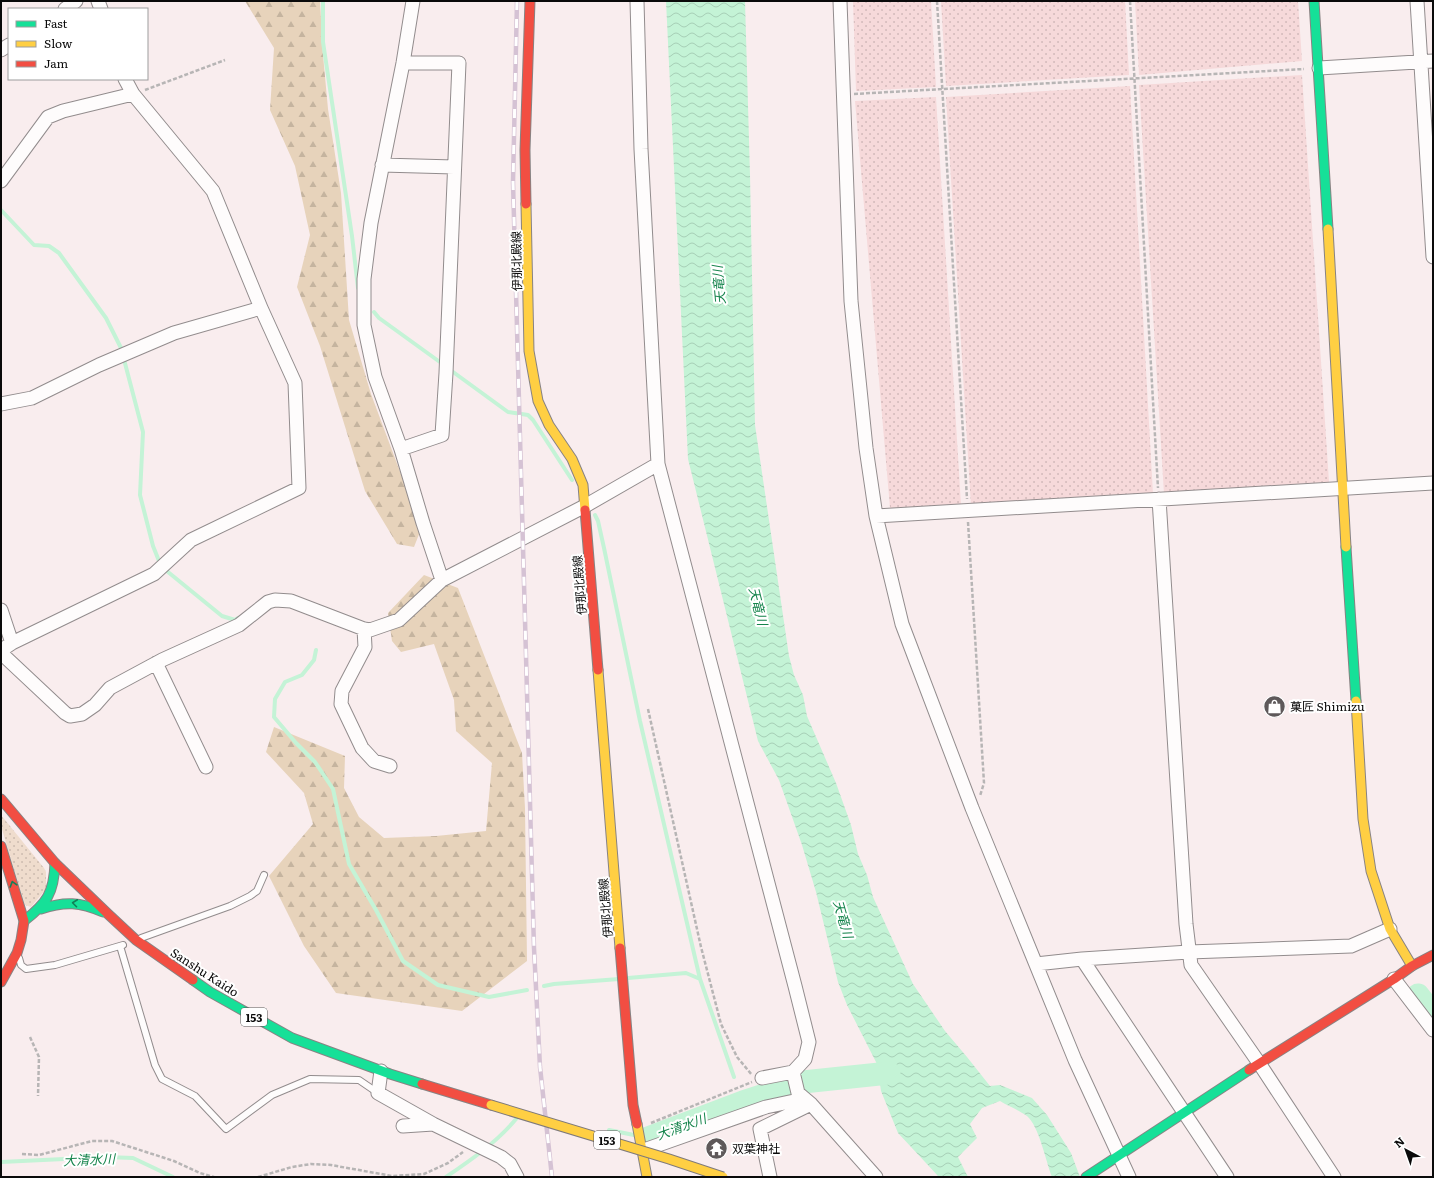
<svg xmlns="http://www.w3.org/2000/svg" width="1434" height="1178" font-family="Literata,'Noto Sans JP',serif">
  <defs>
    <pattern id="farmland-dots" width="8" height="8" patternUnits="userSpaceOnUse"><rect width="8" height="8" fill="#f6d9da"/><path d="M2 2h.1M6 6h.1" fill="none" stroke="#d2b9ba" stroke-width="1.8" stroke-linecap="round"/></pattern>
    <pattern id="grass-dots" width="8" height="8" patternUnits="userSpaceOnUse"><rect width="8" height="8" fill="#efdccd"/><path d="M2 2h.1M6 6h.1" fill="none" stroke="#ccbbaf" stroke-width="1.8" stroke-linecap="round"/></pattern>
    <pattern id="forest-firs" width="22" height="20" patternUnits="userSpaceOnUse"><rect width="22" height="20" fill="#e7d3bb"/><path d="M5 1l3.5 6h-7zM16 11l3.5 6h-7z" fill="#c5b49f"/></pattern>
    <pattern id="water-waves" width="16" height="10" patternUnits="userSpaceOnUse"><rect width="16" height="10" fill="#c4f3d6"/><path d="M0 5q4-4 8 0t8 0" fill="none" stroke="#a7cfb6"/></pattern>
  </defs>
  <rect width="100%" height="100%" fill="#f9edee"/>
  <path fill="url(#farmland-dots)" d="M853,1H931L936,87L856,91Z
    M941,1H1125L1129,75L946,86Z
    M1135,1H1298L1302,61L1139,75Z
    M1302,75L1329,482L1164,494L1139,85Z
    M1130,86L1153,494L971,506L946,97Z
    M936,97L961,505L890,508L855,101Z"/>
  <path fill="url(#grass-dots)" d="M1,815L44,868L46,872V889L31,907L25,905L1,826Z"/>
  <path fill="url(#forest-firs)" d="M245,1H320L323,55L328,109L341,193L349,320L371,394L402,477L427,514L414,547L397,544L365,491L320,346L297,287L310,235L295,166L270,110L274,48Z
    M424,575L458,588L522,753L525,808L527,961L462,1011L336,993L304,946L269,876L313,824L304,793L266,752L274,727L345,756L344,788L359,817L384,838L436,836L486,831L492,763L456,731L454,700L434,644L401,652L392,641L388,613Z"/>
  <path fill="url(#water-waves)" d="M666,1H745L750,175L755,425L789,656L794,675L803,695L807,716L836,783L851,825L858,854L867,875L873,897L901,958L913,984L945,1031L967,1057L990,1086L1000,1085L1032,1098L1047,1115L1071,1153L1080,1177H1052C1046,1162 1039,1126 1027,1116C1019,1110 1008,1106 1000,1101L982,1108L970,1124L977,1138L958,1157L968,1177H939L898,1133L881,1091L877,1064L847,1005L838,982L816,892L802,845L779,780L758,741L688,459Z"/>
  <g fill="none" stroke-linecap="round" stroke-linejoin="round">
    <path stroke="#c4f3d6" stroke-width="4" d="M323,1V42L352,236L358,288
      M1,210L34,245L49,246L59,253L106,318L121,348L143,432L140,495L153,546L159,561L168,572L222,616L235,620L238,618
      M374,312L379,318L444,365
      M449,369L508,412L528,415L533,420L572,480
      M595,515L598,521L604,548L640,721L700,979
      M316,650L314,660L302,675L285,682L275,699L274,717L296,743L315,762L333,789L349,864L376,910L403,961L438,985L489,997L527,990
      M628,978L686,973L700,979L734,1077
      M544,986L554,984L619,979
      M742,1096L743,1102
      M609,1130L634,1135
      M1,1162L106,1157L133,1158L173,1177
      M446,1177C471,1160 497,1142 516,1119"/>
    <path stroke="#c4f3d6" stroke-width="23" d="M1418,995L1433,1014
      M648,1138L743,1102L803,1082L889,1073"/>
    <defs>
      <path id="lane" d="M141,938L230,906L250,896L257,891L264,875
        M120,946L155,1065L162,1079L195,1096L226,1129L272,1095L310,1079L359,1080L378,1093
        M19,958L21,965L26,969L55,965L123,945"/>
      <path id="street" d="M98,1L101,9
        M413,1L403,63L371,223L364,279V325L375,377L401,449L423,523L442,580
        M637,1L641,149L658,464L795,986L809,1042L805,1059L793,1072L762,1078
        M840,1L851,301L866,448L876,516L902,624L972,808L1075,1060L1129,1177
        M1417,1L1433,257
        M65,9L76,1
        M1,50L9,45
        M1319,68L1433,61
        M382,165L454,167
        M1,181L48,117L63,111L133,94L125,79
        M1,404L32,398L99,365L174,333L261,308L213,191L133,94
        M401,449L442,435L446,373L459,63H403
        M1159,499L1186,924L1191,965L1259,1063L1334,1177
        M876,516L1433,483
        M1,610L12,643L6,647
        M364,629L365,647L342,691L341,704L362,748L374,761L390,766
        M12,643L154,574L191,540L299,488L295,383L261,308
        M1,653L65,713L70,716L82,714L95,705L110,688L162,660L239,625L268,602L275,600L291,601L364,629L370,630L399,620L442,580L585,506L658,464
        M156,663L206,767
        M1082,959L1227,1177
        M1036,964L1082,959L1189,952L1351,946L1390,929
        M1394,979L1433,1030
        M381,1071L378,1093L433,1124
        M793,1072L798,1093L811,1104L876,1177
        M403,1126L433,1124L501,1157L510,1164L517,1177
        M644,1150L766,1107L794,1101L811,1104
        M770,1177L760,1129L811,1104"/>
      <path id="fast" d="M1314,1L1328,229
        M1346,547L1356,701
        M41,909C65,901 80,902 103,912
        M24,921C47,903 54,893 55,863
        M193,980L210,992L292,1038L390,1074L422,1084
        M1086,1177L1249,1070"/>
      <path id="slow" d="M526,204L529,351L538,401L549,425L572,459L583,485L585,510
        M1328,229L1346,547
        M598,670L620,948
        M1356,701L1363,819L1371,871L1390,929L1412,966
        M637,1124L647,1177"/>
      <path id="jam" d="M526,204L525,150L530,1
        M585,510L598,670
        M1,799L55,863L108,914L136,940L193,980
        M1,846L24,921L21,940L17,953L1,982
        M620,948L633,1105L637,1124
        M1249,1070L1394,979L1412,966L1433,955
        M422,1084L491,1105"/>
    </defs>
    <use href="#lane" stroke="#928c8d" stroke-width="8"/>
    <use href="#street" stroke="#928c8d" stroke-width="15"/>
    <use href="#fast" stroke="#888383" stroke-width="11"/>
    <use href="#slow" stroke="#888383" stroke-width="11"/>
    <use href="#jam" stroke="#888383" stroke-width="11"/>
    <path stroke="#b7b5b5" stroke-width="2.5" stroke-dasharray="4 2" stroke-linecap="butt" d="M937,1L967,499
      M1130,1L1158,488
      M145,90L225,60
      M854,94L1304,69
      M968,522L984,783L980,796
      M648,709L701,947L721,1024L737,1057L752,1075
      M30,1037L39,1057L38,1096
      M651,1123L752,1082
      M22,1154L39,1155L92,1141H112L174,1161L200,1173L214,1177
      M258,1177L292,1167L311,1164L331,1165L392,1176L424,1174L448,1163L463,1152"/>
    <use href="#lane" stroke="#fefcfc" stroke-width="6"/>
    <use href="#street" stroke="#fefcfc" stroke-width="13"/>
    <use href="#fast" stroke="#16e098" stroke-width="9"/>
    <use href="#slow" stroke="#ffcf43" stroke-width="9"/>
    <use href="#jam" stroke="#f24e42" stroke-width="9"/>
    <defs>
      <path id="rail" d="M517,1L513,182L534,948L540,1067L552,1177"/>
    </defs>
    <use href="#rail" stroke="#d5c2d4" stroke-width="4.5"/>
    <use href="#rail" stroke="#fff" stroke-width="3" stroke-dasharray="9" stroke-linecap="butt"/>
    <defs>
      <path id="slow-bridge" d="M491,1105L669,1159L723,1177"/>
    </defs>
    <use href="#slow-bridge" stroke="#7f7a7a" stroke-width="11" stroke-linecap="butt"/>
    <use href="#slow-bridge" stroke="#ffcf43" stroke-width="9"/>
  </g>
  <defs><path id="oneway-chevron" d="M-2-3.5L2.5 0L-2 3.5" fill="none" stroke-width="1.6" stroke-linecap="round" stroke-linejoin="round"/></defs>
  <g stroke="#118058">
    <use href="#oneway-chevron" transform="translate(13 884) rotate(-107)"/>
    <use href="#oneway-chevron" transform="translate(75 903) rotate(-173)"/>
  </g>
  <defs>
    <symbol id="shop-disc" viewBox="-11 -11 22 22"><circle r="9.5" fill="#5e595a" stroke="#fff"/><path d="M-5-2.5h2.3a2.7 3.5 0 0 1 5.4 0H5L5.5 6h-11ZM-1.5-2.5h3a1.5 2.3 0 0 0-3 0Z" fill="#fff"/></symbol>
    <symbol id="temple-disc" viewBox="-11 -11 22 22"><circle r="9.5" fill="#5e595a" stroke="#fff"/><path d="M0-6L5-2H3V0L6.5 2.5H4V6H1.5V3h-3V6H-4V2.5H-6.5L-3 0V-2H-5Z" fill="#fff"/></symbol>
  </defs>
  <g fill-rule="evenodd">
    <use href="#shop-disc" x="1262" y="694" width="25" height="25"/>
    <use href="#temple-disc" x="704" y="1136" width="25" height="25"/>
  </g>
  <g text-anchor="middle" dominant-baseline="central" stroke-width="4" stroke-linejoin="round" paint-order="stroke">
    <g fill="#fff" stroke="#545454" stroke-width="1">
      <rect x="241" y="1008" width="26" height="18" rx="3"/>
      <rect x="594" y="1131" width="26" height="18" rx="3"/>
    </g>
    <g font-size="11" font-weight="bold" fill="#0a0a0a">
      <text x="254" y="1017">153</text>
      <text x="607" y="1140">153</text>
    </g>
    <g font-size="12" fill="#0a0a0a" stroke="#fff">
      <text transform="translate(516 261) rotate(-91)">伊那北殿線</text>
      <text transform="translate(579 585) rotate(-95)">伊那北殿線</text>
      <text transform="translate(605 908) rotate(-95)">伊那北殿線</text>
      <text transform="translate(205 972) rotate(33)">Sanshu Kaido</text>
    </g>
    <g font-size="12" fill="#0a0a0a" stroke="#fff" text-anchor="start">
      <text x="1290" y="706">菓匠 Shimizu</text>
      <text x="732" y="1148">双葉神社</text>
    </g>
    <g font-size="13" font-style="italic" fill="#15844c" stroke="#fff">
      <text transform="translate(718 285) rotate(-95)">天竜川</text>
      <text transform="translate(759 606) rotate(76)">天竜川</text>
      <text transform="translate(844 919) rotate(74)">天竜川</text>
      <text transform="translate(681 1126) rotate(-20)">大清水川</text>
      <text transform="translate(89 1159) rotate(-2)">大清水川</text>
    </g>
  </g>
  <rect width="1434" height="1178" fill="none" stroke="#0a0a0a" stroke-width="4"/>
  <rect x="8" y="8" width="140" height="72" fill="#ffffff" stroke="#9d9d9d"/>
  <rect x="16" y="21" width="20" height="6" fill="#16e098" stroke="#9d9d9d"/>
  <text x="44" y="28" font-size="12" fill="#0a0a0a">Fast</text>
  <rect x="16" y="41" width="20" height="6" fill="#ffcf43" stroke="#9d9d9d"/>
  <text x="44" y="48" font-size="12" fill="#0a0a0a">Slow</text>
  <rect x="16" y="61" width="20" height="6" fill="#f24e42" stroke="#9d9d9d"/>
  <text x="44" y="68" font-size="12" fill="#0a0a0a">Jam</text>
  <g transform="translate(1406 1150) rotate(319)" stroke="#ffffff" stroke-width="3" paint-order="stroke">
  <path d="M0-3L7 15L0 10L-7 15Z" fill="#0a0a0a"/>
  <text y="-6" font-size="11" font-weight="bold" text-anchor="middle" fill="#0a0a0a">N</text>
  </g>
</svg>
